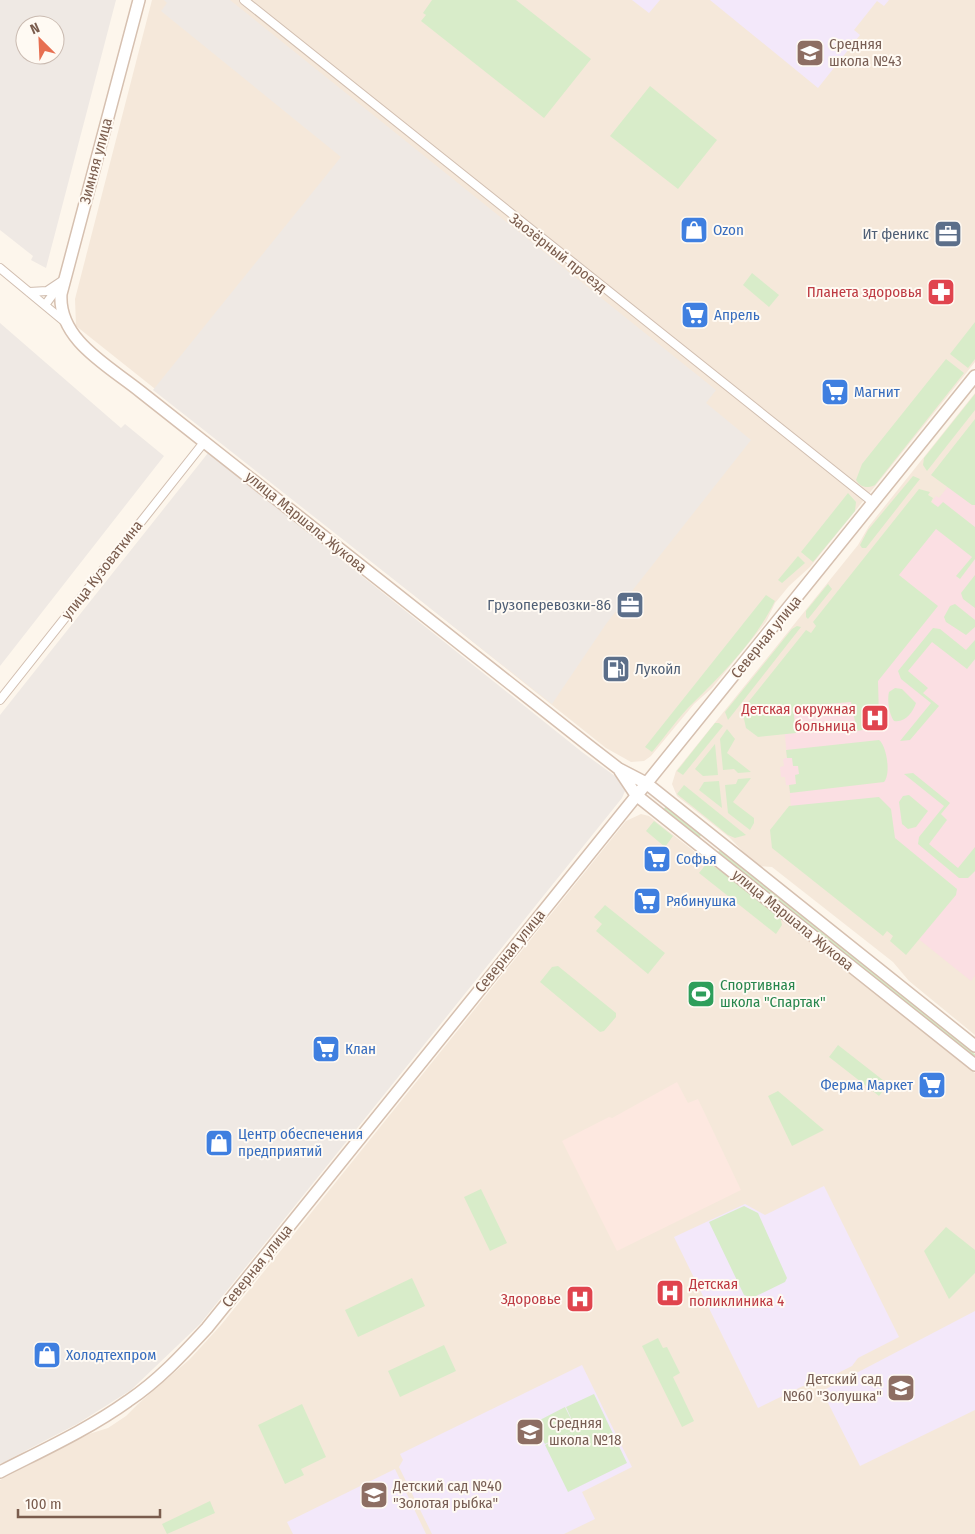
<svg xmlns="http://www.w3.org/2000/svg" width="975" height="1534" font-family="'Fira Sans Condensed',sans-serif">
  <rect width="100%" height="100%" fill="#fdf6ec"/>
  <path fill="#f5e8da" d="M152,0H975V362L810,567L789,586L775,603L766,622L712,688L694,704L651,756L644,761L631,762L606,748L76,326L75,299Z
    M975,393V1035L909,981L893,962L772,867L758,866L753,862L729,837L677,796L672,784L676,771L858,545L869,526Z
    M641,814L649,816L709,863L725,872L975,1073V1534H0V1480L89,1434L108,1428L126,1416L138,1404L190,1359L221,1325L626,821Z"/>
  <path fill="#fde8e0" d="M677,1082L688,1103L698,1099L741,1190L617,1251L562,1141L609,1117L612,1118Z"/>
  <path fill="#efe9e4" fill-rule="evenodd" d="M0,0H116L46,268L31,260L33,256L0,230ZM25,25H55V55H25Z
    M164,0H230L716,390L706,403L751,440L606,624L552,704L153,390L341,157L161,11L167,3Z
    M0,323L121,428L125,424L164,456L0,666Z
    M208,453L582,752L619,779L625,791L622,798L200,1324L131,1390L77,1424L0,1464V715Z"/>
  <path fill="#f3e8fa" d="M632,0H660L649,13Z
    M710,0H889L884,6L877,1L854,30L860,35L818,88Z
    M824,1186L899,1337L858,1358L852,1366L812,1386H803L758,1408L674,1237L745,1204L765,1215Z
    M975,1311V1410L860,1466L822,1391Z
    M582,1365L632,1467L582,1492L595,1519L564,1534H432L399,1467L403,1460L400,1454Z
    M395,1469L426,1534H293L287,1522Z"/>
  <path fill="#fbdfe3" d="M975,452V975L971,981L775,824L791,806L789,785H786L785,777H781L780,767L784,766L783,759L787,758L784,725L768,712L934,504L932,501L936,496L939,498Z"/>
  <path fill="#d8ecc9" d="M432,0H516L591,59L544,118L421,21L426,15L423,13Z
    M650,86L717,140L678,189L610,136Z
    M752,273L779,295L769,307L743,285Z
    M975,322V359L968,368L950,354Z
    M946,359L964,373L875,485C867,489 860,487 856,480L862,464Z
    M975,394V410L927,471L923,465L924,458Z
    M975,419V505H972L931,475Z
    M913,476L920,479L866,548H862L860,545L868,530Z
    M919,489L930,492L928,495L933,498L931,502L938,507L943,502L975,527V559L960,579L956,576L972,557L936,529L899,575L938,606L878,681L879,717L868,729L857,731L851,702L793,707L796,733L758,737L746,728L742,710L806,630L811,633L816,626L813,622Z
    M848,493L856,502L855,511L813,562L801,552Z
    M798,556L805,563L782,583L778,580Z
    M975,575V608L963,599L961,593Z
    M828,584L832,589L808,619L806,617V611Z
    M766,595L775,601C756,640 724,672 694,702C678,717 666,736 652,752L645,747Z
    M955,604L975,620V627L966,635L946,622L944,617L950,606Z
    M797,626L801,627L728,720L725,712L792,629Z
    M933,628L940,629L966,650L975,640V659L967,669L932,642L908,671L928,688L923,693L939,706L910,740L900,741L931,703L901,679L898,671Z
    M895,688L902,689L916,703C913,712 905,723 894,721C889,714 887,700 889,692Z
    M715,723H719L723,726L683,775L677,771Z
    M727,729L735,739L727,753L751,772L738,773L734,769L723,770L720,739Z
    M879,740C887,746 891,775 884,782L790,793L789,785L796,784L795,775L799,774L798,766H793L792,758H787L786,750Z
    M715,744L718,775L703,776L695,769Z
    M913,773L950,803L941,814L947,820L929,844L958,868L975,847V871L968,878H959L918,844L919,837L944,806L904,774Z
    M751,778L733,802L754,818V823L750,830L728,813L725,785L736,784L738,779Z
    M719,781L722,808L699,790L704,782Z
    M684,785L746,835L735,838L728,835L677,794Z
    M909,795L928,811L916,827L908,829L902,824L899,802L903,796Z
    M879,797L891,809L895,838L957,889L956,895L906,955L890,941L893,936L887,931L883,936L772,848L770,830L789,806Z
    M666,806L702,834L699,838L663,810Z
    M654,821L673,836L665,847L646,831Z
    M720,850L975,1054V1058L718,852Z
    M707,863L725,873L780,917L782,925L776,934L699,873Z
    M605,905L665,953L648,974L596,931L602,924L594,917Z
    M558,966L616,1013V1017L604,1031L600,1032L540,982L552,967Z
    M838,1045L888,1084L879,1096L829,1057Z
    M778,1091L824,1130L792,1146L768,1096Z
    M481,1189L507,1243L490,1251L464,1197Z
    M744,1206L758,1213L787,1278L785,1282L752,1298L744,1295L709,1222Z
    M946,1227L975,1250V1273L949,1299L924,1251Z
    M412,1278L425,1306L358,1337L345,1310Z
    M658,1338L663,1348L667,1347L680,1373L673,1377L694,1421L682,1427L642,1346Z
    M444,1345L456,1371L400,1397L388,1371Z
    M594,1394L627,1463L568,1492L545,1445L576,1429L566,1407Z
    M302,1404L326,1457L301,1469L304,1475L285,1484L258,1425Z
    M565,1407L576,1429L545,1444L539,1433L543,1431L538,1421Z
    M210,1501L215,1513L167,1534L162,1524Z"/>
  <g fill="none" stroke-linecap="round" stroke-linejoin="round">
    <defs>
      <path id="minor" d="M244,0L874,503
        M0,268L65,322
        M29,292L47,291L65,279
        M45,305L59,286
        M0,700L205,441"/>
      <path id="secondary" d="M139,0L61,294C58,340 109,366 141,392L588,745L619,769L646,783L975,1046
        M620,771L636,795L975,1065
        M0,1472C43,1450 89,1429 128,1401C158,1381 183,1354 207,1328L975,376"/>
    </defs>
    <use href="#minor" stroke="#d1beb0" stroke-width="10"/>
    <use href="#secondary" stroke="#d6c0b0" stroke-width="14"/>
    <use href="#minor" stroke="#fff" stroke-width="8"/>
    <use href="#secondary" stroke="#fff" stroke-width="11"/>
  </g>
  <defs>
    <symbol id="school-square" viewBox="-11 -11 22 22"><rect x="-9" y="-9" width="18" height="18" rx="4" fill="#8d6e63" stroke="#fffaf3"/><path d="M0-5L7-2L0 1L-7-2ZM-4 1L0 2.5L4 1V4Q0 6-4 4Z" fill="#fff"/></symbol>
    <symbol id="shop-square" viewBox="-11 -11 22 22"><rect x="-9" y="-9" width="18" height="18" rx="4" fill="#3f7fe0" stroke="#fffaf3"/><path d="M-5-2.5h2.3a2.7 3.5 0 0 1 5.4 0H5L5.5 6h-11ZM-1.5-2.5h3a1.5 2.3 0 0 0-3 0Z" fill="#fff"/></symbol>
    <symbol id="office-square" viewBox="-11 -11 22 22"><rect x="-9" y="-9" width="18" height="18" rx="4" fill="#5c6f8a" stroke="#fffaf3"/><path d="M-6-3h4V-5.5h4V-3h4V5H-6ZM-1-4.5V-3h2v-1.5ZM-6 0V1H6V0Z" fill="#fff"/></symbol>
    <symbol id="pharmacy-square" viewBox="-11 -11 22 22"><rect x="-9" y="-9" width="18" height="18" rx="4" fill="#e0444e" stroke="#fffaf3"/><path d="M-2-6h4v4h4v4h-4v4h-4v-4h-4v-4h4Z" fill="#fff"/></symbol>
    <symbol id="supermarket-square" viewBox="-11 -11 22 22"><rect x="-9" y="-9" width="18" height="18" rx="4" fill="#3f7fe0" stroke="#fffaf3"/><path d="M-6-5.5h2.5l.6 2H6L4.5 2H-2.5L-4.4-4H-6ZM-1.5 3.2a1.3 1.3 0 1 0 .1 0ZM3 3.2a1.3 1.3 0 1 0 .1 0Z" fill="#fff"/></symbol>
    <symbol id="fuel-square" viewBox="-11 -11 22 22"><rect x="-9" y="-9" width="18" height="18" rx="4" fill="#5c6f8a" stroke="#fffaf3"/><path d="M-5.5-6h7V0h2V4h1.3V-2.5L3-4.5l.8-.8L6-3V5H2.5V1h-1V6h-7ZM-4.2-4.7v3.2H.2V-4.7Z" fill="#fff"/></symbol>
    <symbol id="hospital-square" viewBox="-11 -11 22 22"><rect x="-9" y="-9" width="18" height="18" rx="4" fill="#e0444e" stroke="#fffaf3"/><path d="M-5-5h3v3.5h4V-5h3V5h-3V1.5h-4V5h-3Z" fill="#fff"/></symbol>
    <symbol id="stadium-square" viewBox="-11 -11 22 22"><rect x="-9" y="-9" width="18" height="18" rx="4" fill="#2e9e5b" stroke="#fffaf3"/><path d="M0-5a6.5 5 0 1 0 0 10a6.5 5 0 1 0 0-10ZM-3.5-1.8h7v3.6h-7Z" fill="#fff"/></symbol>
  </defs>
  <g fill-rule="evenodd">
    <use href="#school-square" x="794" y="37" width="32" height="32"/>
    <use href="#shop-square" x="678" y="214" width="32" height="32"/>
    <use href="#office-square" x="932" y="218" width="32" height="32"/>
    <use href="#pharmacy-square" x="925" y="276" width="32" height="32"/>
    <use href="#supermarket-square" x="679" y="299" width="32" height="32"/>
    <use href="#supermarket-square" x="819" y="376" width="32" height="32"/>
    <use href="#office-square" x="614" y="589" width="32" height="32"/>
    <use href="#fuel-square" x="600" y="653" width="32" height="32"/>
    <use href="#hospital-square" x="859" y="702" width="32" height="32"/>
    <use href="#supermarket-square" x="641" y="843" width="32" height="32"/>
    <use href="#supermarket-square" x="631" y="885" width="32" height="32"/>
    <use href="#stadium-square" x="685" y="978" width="32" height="32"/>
    <use href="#supermarket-square" x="310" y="1033" width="32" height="32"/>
    <use href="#supermarket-square" x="916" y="1069" width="32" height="32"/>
    <use href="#shop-square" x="203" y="1127" width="32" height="32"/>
    <use href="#hospital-square" x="654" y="1277" width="32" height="32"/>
    <use href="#hospital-square" x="564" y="1283" width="32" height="32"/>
    <use href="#shop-square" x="31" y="1339" width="32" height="32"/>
    <use href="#school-square" x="885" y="1372" width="32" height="32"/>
    <use href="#school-square" x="514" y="1416" width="32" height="32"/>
    <use href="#school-square" x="358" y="1479" width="32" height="32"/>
  </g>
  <g text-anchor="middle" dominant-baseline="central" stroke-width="4" stroke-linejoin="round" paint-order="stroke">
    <g font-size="15" fill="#785e54" stroke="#fffaf3" text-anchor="start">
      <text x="829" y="44">Средняя<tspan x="829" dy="17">школа №43</tspan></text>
      <text x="882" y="1379" text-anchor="end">Детский сад<tspan x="882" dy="17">№60 "Золушка"</tspan></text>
      <text x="549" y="1423">Средняя<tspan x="549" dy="17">школа №18</tspan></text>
      <text x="393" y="1486">Детский сад №40<tspan x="393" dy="17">"Золотая рыбка"</tspan></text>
    </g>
    <g font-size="15" fill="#7a5c4d" stroke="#fffaf3">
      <text transform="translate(96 161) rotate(-75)">Зимняя улица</text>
      <text transform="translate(558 253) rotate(38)">Заозёрный проезд</text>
      <text transform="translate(306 522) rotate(39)">улица Маршала Жукова</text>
      <text transform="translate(102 570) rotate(-52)">улица Кузоваткина</text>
      <text transform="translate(766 637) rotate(-51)">Северная улица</text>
      <text transform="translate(793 920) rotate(39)">улица Маршала Жукова</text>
      <text transform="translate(510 951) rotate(-51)">Северная улица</text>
      <text transform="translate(257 1266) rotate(-51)">Северная улица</text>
    </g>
    <g font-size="15" fill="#366cbe" stroke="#fffaf3" text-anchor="start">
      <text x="713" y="230">Ozon</text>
      <text x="714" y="315">Апрель</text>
      <text x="854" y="392">Магнит</text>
      <text x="676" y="859">Софья</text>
      <text x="666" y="901">Рябинушка</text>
      <text x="345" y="1049">Клан</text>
      <text x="913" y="1085" text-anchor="end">Ферма Маркет</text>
      <text x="238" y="1134">Центр обеспечения<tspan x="238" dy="17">предприятий</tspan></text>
      <text x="66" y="1355">Холодтехпром</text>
    </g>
    <g font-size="15" fill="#4e5e75" stroke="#fffaf3" text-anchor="end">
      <text x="929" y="234">Ит феникс</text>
      <text x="611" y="605">Грузоперевозки-86</text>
      <text x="635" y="669" text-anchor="start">Лукойл</text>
    </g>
    <g font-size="15" fill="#be3a42" stroke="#fffaf3" text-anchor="end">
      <text x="922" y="292">Планета здоровья</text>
      <text x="856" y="709">Детская окружная<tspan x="856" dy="17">больница</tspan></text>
      <text x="689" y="1284" text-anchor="start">Детская<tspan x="689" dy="17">поликлиника 4</tspan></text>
      <text x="561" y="1299">Здоровье</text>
    </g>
    <g font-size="15" fill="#27864d" stroke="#fffaf3" text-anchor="start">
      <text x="720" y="985">Спортивная<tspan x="720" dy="17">школа "Спартак"</tspan></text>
    </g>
  </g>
  <g transform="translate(40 40) rotate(336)"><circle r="24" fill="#fffaf3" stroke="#cabbb1"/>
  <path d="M0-4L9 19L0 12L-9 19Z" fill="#e76f51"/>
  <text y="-8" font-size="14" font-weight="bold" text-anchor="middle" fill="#7a5c4d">N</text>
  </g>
  <path d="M18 1509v8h142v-8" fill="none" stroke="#7a5c4d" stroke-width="2.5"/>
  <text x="25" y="1509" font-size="15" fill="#7a5c4d" stroke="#fffaf3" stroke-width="4" paint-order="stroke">100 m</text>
</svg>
